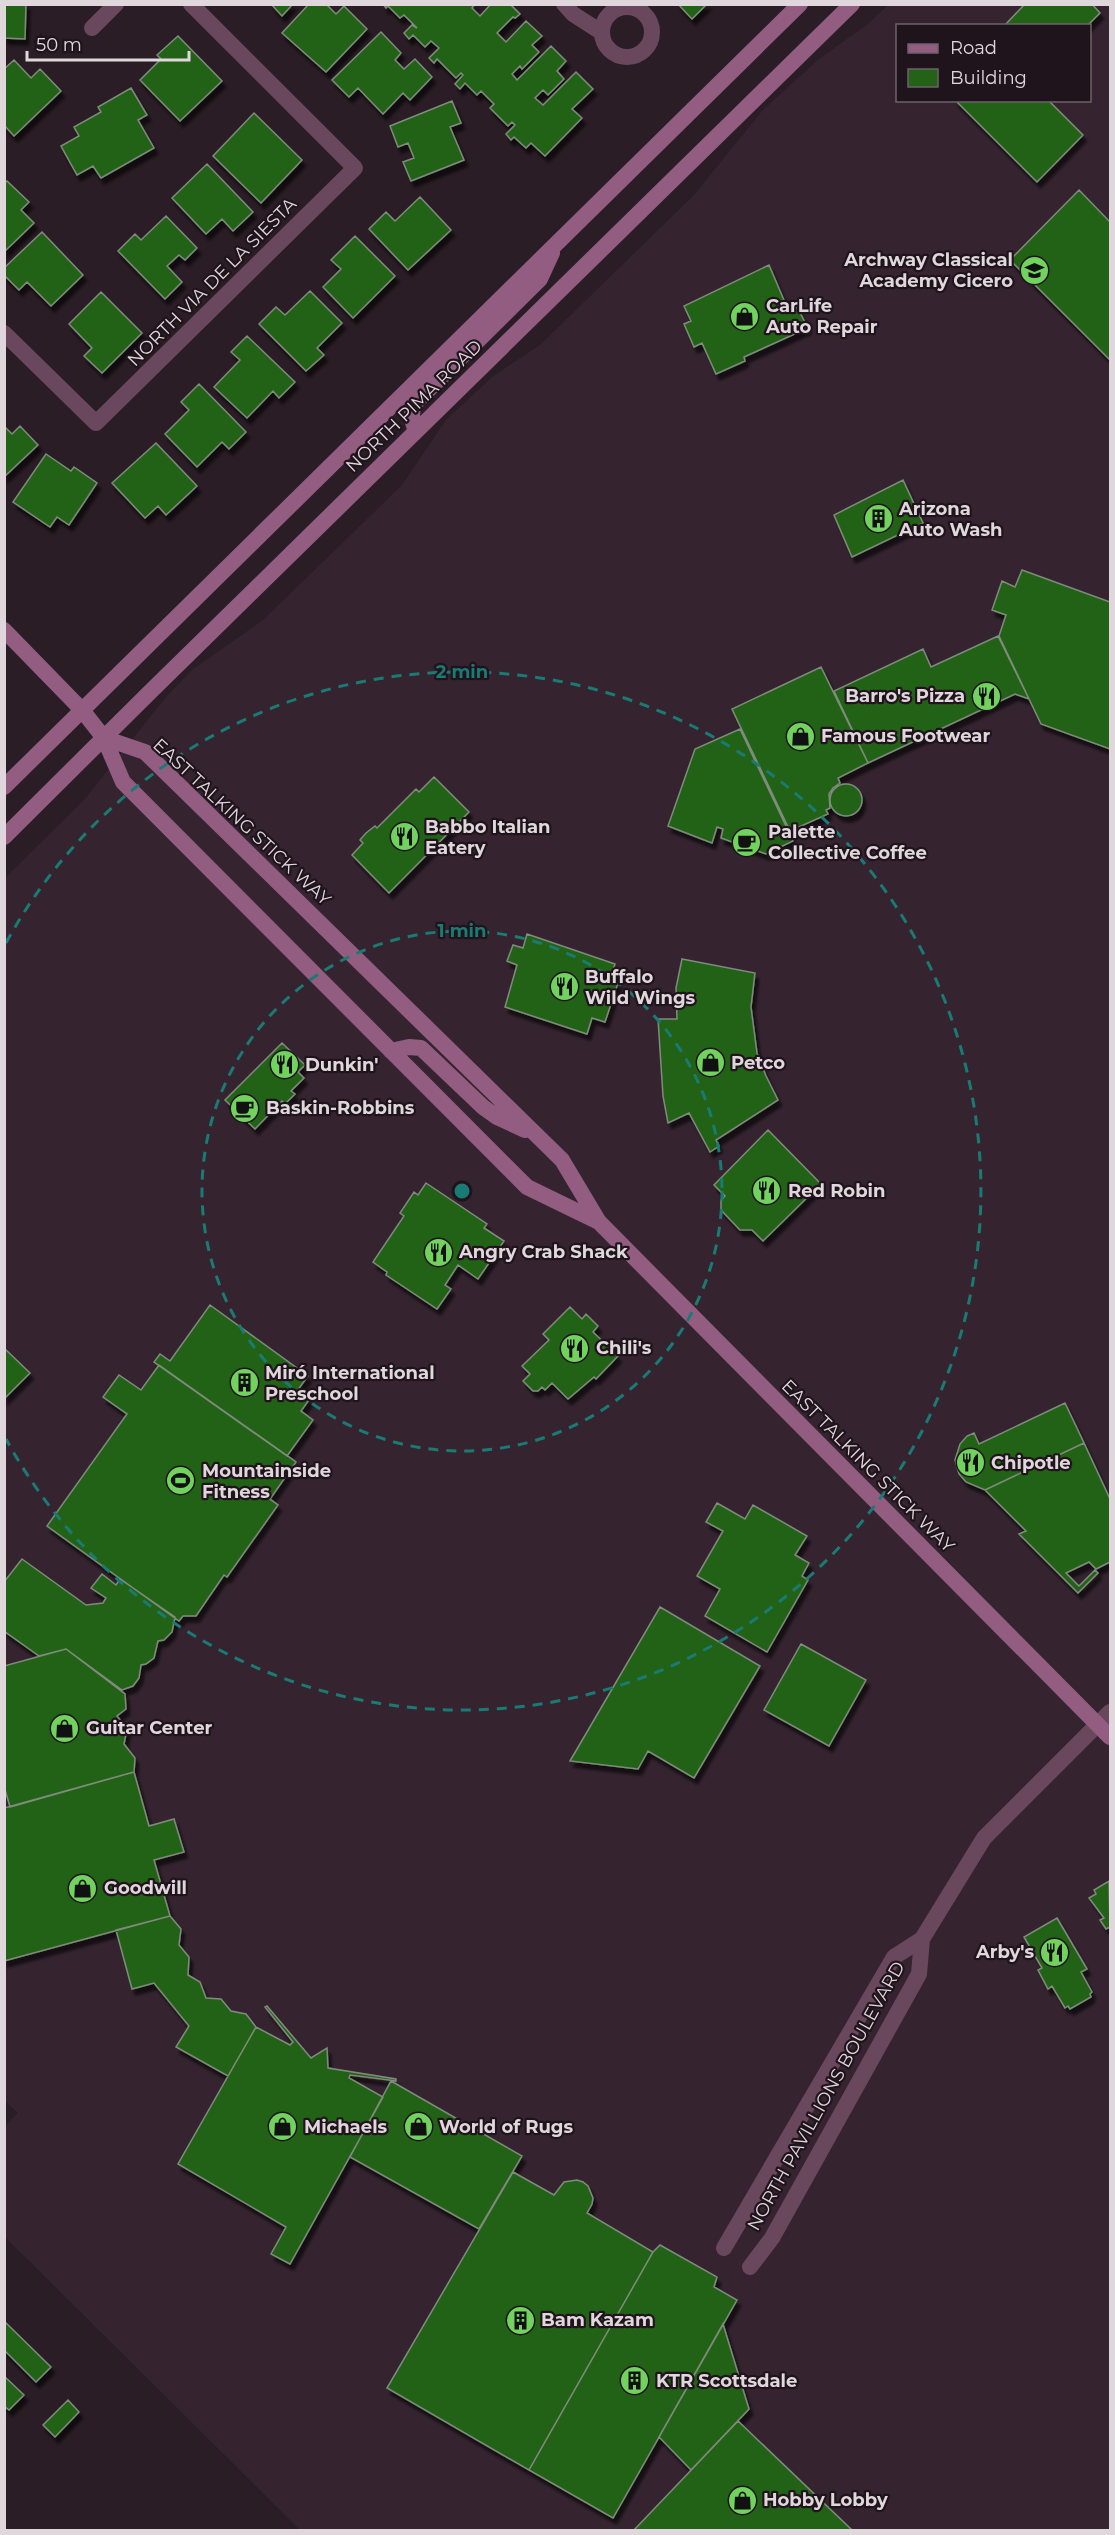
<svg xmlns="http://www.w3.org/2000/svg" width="1115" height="2535" font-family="Montserrat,sans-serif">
  <defs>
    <filter id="shadow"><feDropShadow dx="3.5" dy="6" stdDeviation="1.5" flood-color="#0009"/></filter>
  </defs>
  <rect width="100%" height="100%" fill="#2a1d25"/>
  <path fill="#352430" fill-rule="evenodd" d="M888,5H1110V2530H300L5,2237L4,2127L18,2113L4,2100L5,878L85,799L166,697L192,670L263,620L402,485L446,420L492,377L540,345L694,195L762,111L819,59L868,24ZM898,26H1090V100H898Z"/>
  <path fill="#246217" stroke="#7f8b7d" stroke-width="1.5" filter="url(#shadow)" d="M4,4H26L25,39L4,38Z
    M271,4H293L282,16Z
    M309,4H326L336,14L344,6L367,29L326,72L282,33Z
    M383,4H475L472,8L480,16L491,4H510L520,14L515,18L513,17L497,33L506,42L526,21L542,36L532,45L539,52L522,69L520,66L512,74L517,80L551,46L566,61L557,71L564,79L548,95L543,90L535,98L543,105L576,72L593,89L572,109L582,118L545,156L531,143L526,148L514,137L511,140L506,134L515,125L512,122L508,126L490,108L494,104L481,91L477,95L465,83L460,89L455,84L463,75L461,73L456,78L437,59L434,63L429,58L439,48L431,41L425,47L413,35L409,39L404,33L412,25L417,28L404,15L400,18L388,6L386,8Z
    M678,4H707L692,19Z
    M1025,4H1092L1100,13L1087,26H1004Z
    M381,32L401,53L395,60L404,69L415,59L432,77L410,100L403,93L383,114L358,88L349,97L332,80Z
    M178,36L222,81L180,121L140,80L161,59L157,55Z
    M14,60L31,78L40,69L61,91L14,136L4,125V69Z
    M131,88L147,115L138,120L154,148L101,178L93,166L77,175L61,146L79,136L74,127L101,112L98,107Z
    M955,100H1048L1083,135L1037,182Z
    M452,101L461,123L450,127L464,160L411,181L403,162L414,158L408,143L398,147L390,126Z
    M254,113L302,160L261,203L213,156Z
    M207,164L253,212L233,231L222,219L206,234L172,198Z
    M7,181L29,202L21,210L34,223L4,252V183Z
    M1079,190L1110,222V360L1010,260Z
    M420,197L451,230L408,270L369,229L386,212L395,221Z
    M166,216L197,248L185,260L179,255L167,266L182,282L165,299L118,251L135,234L141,240Z
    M42,232L83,275L51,306L27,282L19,290L4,275V268Z
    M355,236L395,276L353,318L323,287L341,269L331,260Z
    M769,265L789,312L797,307L808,328L744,357L745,361L716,374L702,343L694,347L684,324L691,321L684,306Z
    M310,291L342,323L317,348L324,355L306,371L259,324L276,307L285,315Z
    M101,292L142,333L102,373L84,356L92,348L69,324Z
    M247,336L295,382L279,398L273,391L247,418L214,387L240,360L231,352Z
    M199,384L246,432L229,449L222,442L197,467L165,434L189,410L181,402Z
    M4,426L12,434L20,426L38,445L4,477Z
    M156,443L197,486L166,515L158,506L145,518L112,483Z
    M46,454L71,471L74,467L97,483L69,525L57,517L50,527L13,502Z
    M903,480L923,523L852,557L834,515Z
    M1022,570L1110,602V749L1041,724L999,636L1006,615L992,610L1002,581L1015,587Z
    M998,636L1029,699L1015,694L868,763L834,691L923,649L931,667Z
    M821,667L868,763L838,778L840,783L833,788L829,794L830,808L826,810L828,814L790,831L732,709Z
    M740,729L793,841L766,854L721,838L723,829L717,827L712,843L668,826L695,749Z
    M434,777L469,812L389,893L352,855L363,843L360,840L366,833L375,826L377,828L416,789L419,792Z
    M830 800a16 16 0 1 1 32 0a16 16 0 1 1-32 0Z
    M527,934L615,964L610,980L618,983L605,1022L592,1018L587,1034L505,1007L517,965L507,961L513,945L523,948Z
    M682,959L755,973L751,1007L757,1053L766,1076L778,1100L716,1140L719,1146L710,1152L689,1113L668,1123L663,1096L658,1019H677L676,988Z
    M282,1043L305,1065L298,1072L304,1078L291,1091L295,1094L285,1104L282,1101L255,1129L225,1100Z
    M768,1130L821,1184L763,1241L752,1230H740L721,1210V1200L725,1196L714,1185Z
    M426,1183L487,1224L484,1228L504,1241L478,1279L458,1265L445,1285L451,1289L437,1309L386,1275L387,1272L373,1262L404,1216L400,1213L414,1192L418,1195Z
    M210,1305L308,1376L297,1391L309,1400L301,1411L313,1420L287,1456L154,1362L160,1354L170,1361Z
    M570,1307L582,1319L586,1314L598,1326L593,1332L618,1356L596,1379L594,1377L568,1399L552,1383L545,1390L542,1387L538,1391H533L523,1381L530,1374L522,1366L549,1340L543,1334Z
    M4,1348L30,1373L4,1399Z
    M159,1365L296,1462L270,1499L278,1505L227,1577L224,1575L196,1616H183L179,1621L47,1526L127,1414L103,1397L119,1375L141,1390Z
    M1065,1403L1084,1443L985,1490L966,1482L959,1474L955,1460L960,1444L967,1436L974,1433L979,1444Z
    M1084,1443L1110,1499V1562L1096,1569L1089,1562L1066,1573L1079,1586L1095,1570L1098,1573L1078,1593L1019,1534L1026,1531L985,1490Z
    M717,1503L745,1519L753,1505L807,1536L795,1555L809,1563L802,1576L808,1580L767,1652L705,1616L720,1589L697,1576L723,1531L706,1522Z
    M22,1559L86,1605L103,1603L106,1598L91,1588L102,1574L116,1585L120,1579L175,1617L172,1632L164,1640L158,1641L154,1658L146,1664L141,1665L139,1678L133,1686L122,1690L66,1649L39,1656L4,1631V1582Z
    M660,1607L760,1666L694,1778L648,1751L638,1769L570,1761Z
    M801,1644L866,1680L829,1746L764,1710Z
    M66,1649L125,1694L126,1709L117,1716L127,1729L124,1744L135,1758L134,1772L10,1807L4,1786V1666Z
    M134,1772L149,1826L174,1819L184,1852L154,1860L170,1916L4,1961V1808Z
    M1109,1881L1110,1927L1106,1929L1100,1920L1104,1918L1089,1898L1096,1894L1094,1890Z
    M170,1916L181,1929L179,1945L189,1957L188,1975L200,1982L206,1998L221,1999L231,2011L246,2014L256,2027L228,2076L176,2047L189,2026L154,1983L132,1989L116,1930Z
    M1057,1918L1087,1969L1081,1972L1092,1992L1090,1994L1091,1997L1070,2009L1068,2006L1065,2008L1052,1986L1048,1989L1038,1970L1042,1968L1024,1937Z
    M267,2006L311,2058L327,2048L328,2068L396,2079V2081L350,2075L349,2078L383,2097L290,2264L271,2254L286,2227L178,2164L256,2027L290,2045L293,2042L265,2007Z
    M391,2081L522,2156L479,2229L350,2157Z
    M513,2172L554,2195L564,2182L577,2180L583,2182L588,2186L593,2198L592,2204L587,2213L653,2252L529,2470L387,2388Z
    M660,2245L717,2277L714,2287L737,2300L613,2518L529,2470L653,2252Z
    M4,2321L51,2367L36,2382L4,2350Z
    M723,2324L749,2409L691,2470L659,2437Z
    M4,2376L24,2395L9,2410L4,2406Z
    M68,2400L79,2412L55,2437L43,2425Z
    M738,2421L852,2530H634Z"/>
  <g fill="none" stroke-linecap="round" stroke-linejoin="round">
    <path stroke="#69485e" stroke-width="16" d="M564,4L573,14L601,32
      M602 32a25 25 0 1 1 50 0a25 25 0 1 1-50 0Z
      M92,28L116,4
      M4,333L96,423L355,168L191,4
      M724,2248L894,1957L922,1939L984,1838L1110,1712
      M750,2267L772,2238L919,1974L922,1939"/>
    <path stroke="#925d80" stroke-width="16" d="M416,430C411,420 410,411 416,402L540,279L552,253
      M4,630L82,710L104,738L123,782L527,1187L599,1222
      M104,738L145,752L562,1160L599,1222L1110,1737
      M4,787L800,4
      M4,837L149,693L852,4
      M391,1051L409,1047L421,1048L483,1107L497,1117L525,1130"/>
  </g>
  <g fill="none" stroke="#197b74" stroke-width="3" stroke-dasharray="10 8">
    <circle cx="462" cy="1191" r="260"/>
    <path d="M6 943A519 519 0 1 1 6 1439"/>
  </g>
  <defs>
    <symbol id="school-disc" viewBox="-11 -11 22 22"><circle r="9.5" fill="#71d25e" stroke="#20141c"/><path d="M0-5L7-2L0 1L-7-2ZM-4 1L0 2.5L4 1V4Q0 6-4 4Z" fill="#111"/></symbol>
    <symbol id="shop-disc" viewBox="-11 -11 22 22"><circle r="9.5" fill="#71d25e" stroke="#20141c"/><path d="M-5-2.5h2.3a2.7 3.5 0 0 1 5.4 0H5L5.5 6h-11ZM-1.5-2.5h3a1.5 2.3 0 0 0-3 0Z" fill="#111"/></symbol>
    <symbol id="building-disc" viewBox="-11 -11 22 22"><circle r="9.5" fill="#71d25e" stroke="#20141c"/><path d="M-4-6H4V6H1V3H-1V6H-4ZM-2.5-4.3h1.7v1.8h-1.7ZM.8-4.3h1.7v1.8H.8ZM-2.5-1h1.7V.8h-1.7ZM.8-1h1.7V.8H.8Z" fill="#111"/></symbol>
    <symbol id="restaurant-disc" viewBox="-11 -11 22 22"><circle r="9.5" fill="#71d25e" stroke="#20141c"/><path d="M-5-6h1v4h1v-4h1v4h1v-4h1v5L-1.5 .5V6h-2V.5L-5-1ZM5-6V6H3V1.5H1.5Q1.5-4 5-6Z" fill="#111"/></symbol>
    <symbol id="cafe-disc" viewBox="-11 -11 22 22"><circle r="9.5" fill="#71d25e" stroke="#20141c"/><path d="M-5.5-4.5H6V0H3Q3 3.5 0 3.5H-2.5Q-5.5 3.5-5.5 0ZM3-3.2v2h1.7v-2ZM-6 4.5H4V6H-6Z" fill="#111"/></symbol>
    <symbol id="stadium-disc" viewBox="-11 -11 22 22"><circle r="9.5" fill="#71d25e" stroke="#20141c"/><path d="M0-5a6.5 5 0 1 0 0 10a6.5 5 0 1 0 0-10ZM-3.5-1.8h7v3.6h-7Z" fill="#111"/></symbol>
  </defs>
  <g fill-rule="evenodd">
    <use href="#school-disc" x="1018" y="254" width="33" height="33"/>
    <use href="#shop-disc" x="728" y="300" width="33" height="33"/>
    <use href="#building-disc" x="862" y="502" width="33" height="33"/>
    <use href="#restaurant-disc" x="970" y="680" width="33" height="33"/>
    <use href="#shop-disc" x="784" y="720" width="33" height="33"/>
    <use href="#restaurant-disc" x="388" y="820" width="33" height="33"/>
    <use href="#cafe-disc" x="730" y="826" width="33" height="33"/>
    <use href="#restaurant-disc" x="548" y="970" width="33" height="33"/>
    <use href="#shop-disc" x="694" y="1046" width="33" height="33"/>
    <use href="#restaurant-disc" x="268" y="1048" width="33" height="33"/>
    <use href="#cafe-disc" x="228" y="1092" width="33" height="33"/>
    <use href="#restaurant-disc" x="750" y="1174" width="33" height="33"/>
    <use href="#restaurant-disc" x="422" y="1236" width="33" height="33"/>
    <use href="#restaurant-disc" x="558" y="1332" width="33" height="33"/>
    <use href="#building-disc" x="228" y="1366" width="33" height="33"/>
    <use href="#restaurant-disc" x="954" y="1446" width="33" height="33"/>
    <use href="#stadium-disc" x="164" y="1464" width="33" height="33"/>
    <use href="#shop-disc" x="48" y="1712" width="33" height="33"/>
    <use href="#shop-disc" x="66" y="1872" width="33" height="33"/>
    <use href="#restaurant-disc" x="1038" y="1936" width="33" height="33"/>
    <use href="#shop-disc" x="266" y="2110" width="33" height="33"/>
    <use href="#shop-disc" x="402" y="2110" width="33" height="33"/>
    <use href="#building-disc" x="504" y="2304" width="33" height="33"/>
    <use href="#building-disc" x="618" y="2364" width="33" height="33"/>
    <use href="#shop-disc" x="726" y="2484" width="33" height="33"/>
  </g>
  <g text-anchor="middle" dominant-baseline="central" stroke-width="4.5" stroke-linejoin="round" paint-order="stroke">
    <g font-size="18" font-weight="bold" fill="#e0d7dc" stroke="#20141c" text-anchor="start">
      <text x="1013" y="260" text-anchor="end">Archway Classical<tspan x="1013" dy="21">Academy Cicero</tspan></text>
      <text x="766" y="306">CarLife<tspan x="766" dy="21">Auto Repair</tspan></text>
      <text x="899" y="509">Arizona<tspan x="899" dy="21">Auto Wash</tspan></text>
      <text x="965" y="696" text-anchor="end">Barro's Pizza</text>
      <text x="821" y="736">Famous Footwear</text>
      <text x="425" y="827">Babbo Italian<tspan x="425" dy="21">Eatery</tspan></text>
      <text x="768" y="832">Palette<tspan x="768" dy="21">Collective Coffee</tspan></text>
      <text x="585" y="977">Buffalo<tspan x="585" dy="21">Wild Wings</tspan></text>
      <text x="731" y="1063">Petco</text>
      <text x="305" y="1065">Dunkin'</text>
      <text x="266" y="1108">Baskin-Robbins</text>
      <text x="788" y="1191">Red Robin</text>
      <text x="459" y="1252">Angry Crab Shack</text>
      <text x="596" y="1348">Chili's</text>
      <text x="265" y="1373">Miró International<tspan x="265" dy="21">Preschool</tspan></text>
      <text x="991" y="1463">Chipotle</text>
      <text x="202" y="1471">Mountainside<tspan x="202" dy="21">Fitness</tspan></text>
      <text x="86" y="1728">Guitar Center</text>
      <text x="104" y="1888">Goodwill</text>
      <text x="1034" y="1952" text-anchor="end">Arby's</text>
      <text x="304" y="2127">Michaels</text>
      <text x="439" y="2127">World of Rugs</text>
      <text x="541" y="2320">Bam Kazam</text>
      <text x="656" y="2381">KTR Scottsdale</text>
      <text x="763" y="2500">Hobby Lobby</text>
    </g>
    <g font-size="18" fill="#e0d7dc" stroke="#20141c">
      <text transform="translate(212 282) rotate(-45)">NORTH VIA DE LA SIESTA</text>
      <text transform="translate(414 406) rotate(-44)">NORTH PIMA ROAD</text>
      <text transform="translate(242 822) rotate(43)">EAST TALKING STICK WAY</text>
      <text transform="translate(868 1466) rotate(45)">EAST TALKING STICK WAY</text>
      <text transform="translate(826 2096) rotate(-61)">NORTH PAVILLIONS BOULEVARD</text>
    </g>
  </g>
  <circle cx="462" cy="1191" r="9" fill="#197b74" stroke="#20141c" stroke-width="3"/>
  <g font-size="18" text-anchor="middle" font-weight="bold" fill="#197b74" stroke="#20141c" stroke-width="4.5" stroke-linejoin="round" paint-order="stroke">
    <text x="462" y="678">2 min</text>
    <text x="462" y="937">1 min</text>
  </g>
  <rect width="1115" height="2535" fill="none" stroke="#e0d7dc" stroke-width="12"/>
  <rect x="896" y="24" width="195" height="78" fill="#20141c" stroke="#6d6269" stroke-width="1.5"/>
  <rect x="908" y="44" width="30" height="9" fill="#925d80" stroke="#6d6269" stroke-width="1.5"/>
  <text x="950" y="54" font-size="18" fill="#e0d7dc">Road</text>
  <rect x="908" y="69" width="30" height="18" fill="#246217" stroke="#6d6269" stroke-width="1.5"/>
  <text x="950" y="84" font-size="18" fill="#e0d7dc">Building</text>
  <path d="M27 51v9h162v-9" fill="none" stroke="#e0d7dc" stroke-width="3"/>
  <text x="36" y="51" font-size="18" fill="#e0d7dc" stroke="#20141c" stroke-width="4.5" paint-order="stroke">50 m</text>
</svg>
